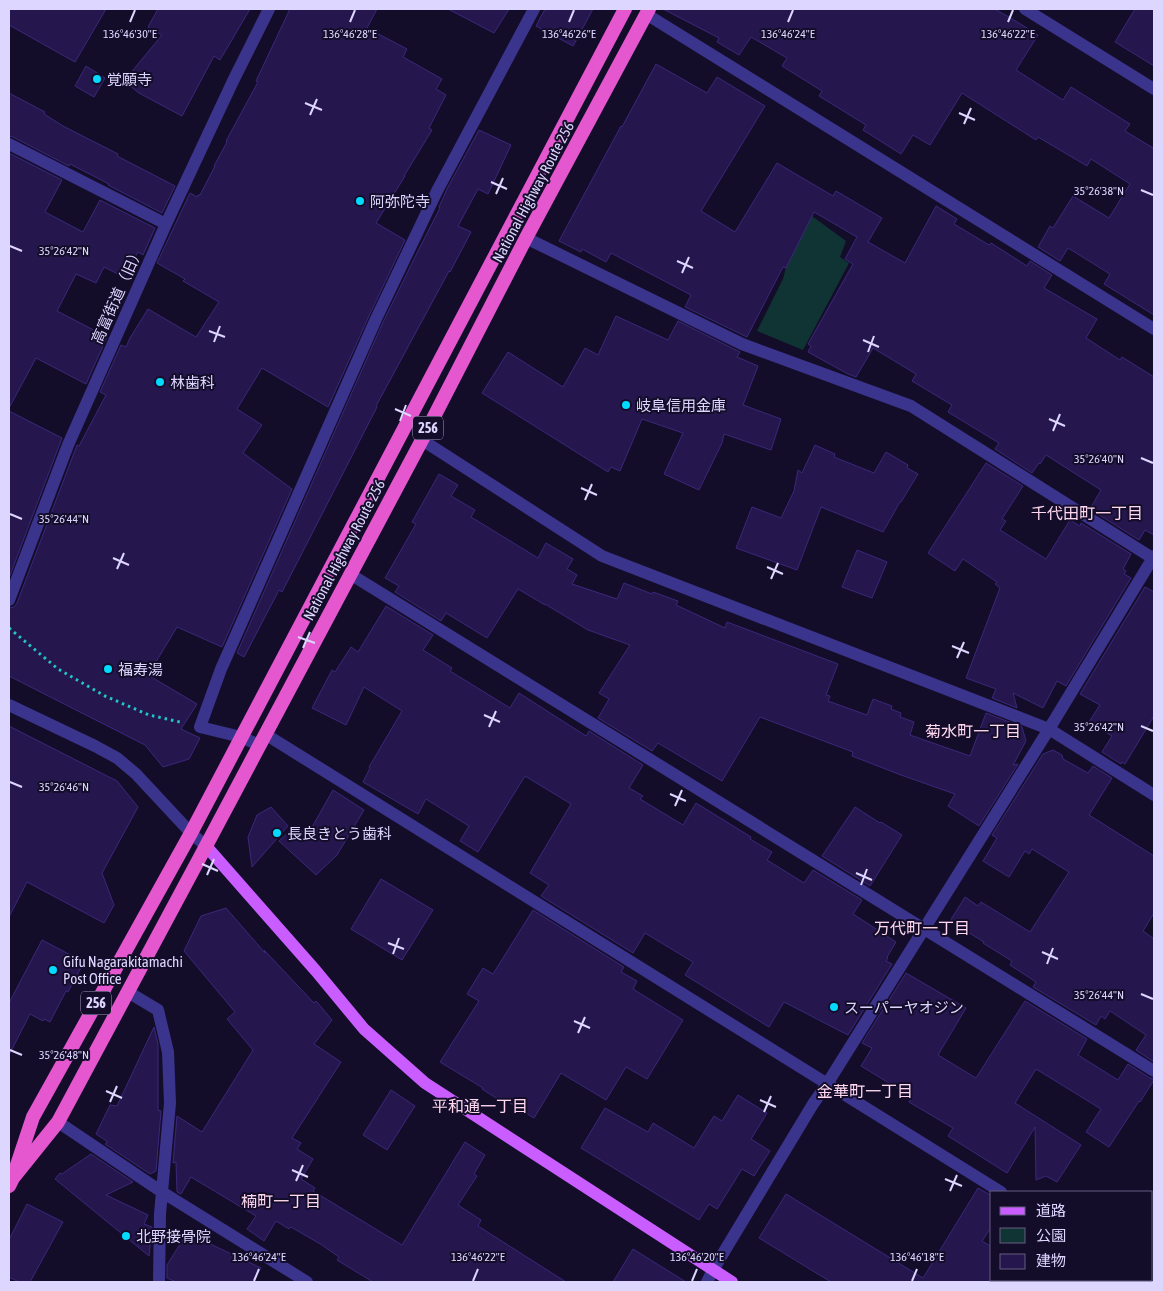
<svg xmlns="http://www.w3.org/2000/svg" width="1163" height="1291" font-family="'Asap Condensed','Noto Sans JP',sans-serif">
  <rect width="100%" height="100%" fill="#140d2a"/>
  <path fill="#103434" d="M801,208L846,241L840,257L849,263L803,350L757,331L783,279Z"/>
  <path fill="#25174d" stroke="#3b277b" d="M9,9H106L75,62L9,25Z
    M158,9H250L220,60L214,56L182,116L139,93L124,81L162,35L148,27Z
    M290,9H377L367,28L407,49L403,57L442,79L436,89L446,95L429,128L432,130L404,176H405L376,223L405,240L369,316L328,407L262,368L237,409L262,425L243,453L292,489L222,647L177,627L148,675L197,704L181,729L200,738L189,759L163,767L145,745L9,676V608L14,607L17,603L77,445L79,446L106,395L100,392L121,345L126,347L130,338L148,309L196,337L219,302L183,281L185,279L157,263L190,193L197,197L198,195H200L215,166H214L227,142L226,141L258,82L256,81Z
    M448,9H509L494,33Z
    M545,9H593L573,46L536,26Z
    M663,9H995L1019,23L1038,35L1016,70L1063,100L1071,87L1130,124L1125,131L1153,148L1154,146V315L1104,284L1110,274L1068,248L1060,261L1038,247L1050,226L1053,228L1073,196L1109,218L1130,184L1091,159L1087,166L1038,137L1036,140L962,93L930,145L913,135L901,154L863,130L866,125L819,96L822,91L782,66L787,58L751,37L739,55L717,42L719,38Z
    M1135,9H1154V66L1115,42Z
    M656,64L707,93L717,77L765,106L701,211L735,232L777,163L833,196L836,191L882,218L868,242L905,263L936,206L957,219L954,224L989,245L991,243L1027,266L1030,261L1052,275L1044,288L1097,319L1086,338L1120,360L1122,357L1154,377V535L1145,530L1139,540L1090,509L1101,490L1046,455L1040,464L1039,463L1032,473L995,449L999,443L948,412L952,405L912,381L916,374L873,348L856,377L848,374L808,352L811,346L808,344L853,264L845,259L857,237L814,212L786,268L783,267L747,337L685,307L691,295L611,253L606,262L582,249L581,252L559,241L621,126L622,127Z
    M86,66L105,78L94,97L75,86Z
    M9,93L45,112L44,114L63,126L118,154L117,156L175,186L162,213L108,185L109,184L70,164L69,166L13,137L9,136Z
    M479,130L511,145L488,194L478,189L458,226L471,232L450,272L449,271L376,406L377,407L282,592L279,590L244,657L237,653L383,322L419,249L440,208L439,207L448,187Z
    M9,153L62,180L45,212L83,232L100,200L155,228L143,255L138,252L124,277L104,267L96,283L76,274L57,311L107,337L86,384L36,358L9,408Z
    M616,316L668,340L678,321L740,352L737,357L758,366L743,405L781,419L771,450L724,434L722,443L699,490L664,474L683,433L642,419L620,471L611,467L608,472L482,393L508,352L563,387L585,348L598,355Z
    M9,411L62,438L9,578Z
    M815,445L835,454L834,457L874,473L886,452L908,465L907,468L918,474L901,502H900L883,532L821,507L797,570L736,548L752,507L781,518L794,491L798,470L802,473Z
    M986,463L1023,486L1002,519L1006,521L1000,530L1046,559L1070,520L1080,526L1081,523L1131,554L1123,569L1126,571L1124,574L1131,578L1066,686L1057,681L1043,708L1013,693L1017,708L992,698L996,689L966,678L1000,588L995,584L997,582L963,559L955,571L928,553Z
    M439,474L458,485L451,496L475,510L471,517L538,558L546,543L573,559L567,569L577,575L572,584L617,599L624,583L652,594L653,592L678,601L676,605L725,628L727,622L838,664L826,695L830,696L828,701L867,715L873,699L892,706L891,709L901,713L900,717L914,722L910,735L970,756L986,713L1022,727L1026,741L1013,765L1018,764L979,826L948,806L955,794L901,775L852,756L853,752L760,717L722,781L658,743L652,751L598,718L609,699L599,693L630,645L588,630L545,604V605L518,589L487,638L446,613L441,621L395,592L399,586L385,578L416,524L412,522Z
    M857,550L887,562L872,598L842,587Z
    M1145,587L1154,592V716L1125,764L1122,762L1121,764L1102,752L1112,736L1089,722L1100,705L1080,694Z
    M386,606L433,635L423,650L452,668L450,671L510,708L519,693L586,736L589,731L643,765L629,788L643,796L640,799L683,825L696,803L751,837L750,839L772,852L767,860L804,883L813,870L862,900L853,914L896,942L887,957L888,958L886,961L892,964L848,1035L784,1002L769,1027L685,975L693,962L645,933L633,953L541,896L549,885L530,873L571,804L525,776L478,852L460,841L469,826L426,799L418,814L363,782L370,768L369,767L402,711L364,687L346,725L312,708L332,670L335,672L351,647L358,652Z
    M9,726L117,781L138,807L102,873L114,905L104,923L27,882L9,917Z
    M1053,750L1062,755L1063,759L1088,773L1093,766L1112,778L1089,815L1154,856V913L1143,931L1154,939V1062L1136,1050L1146,1035L1110,1011L1105,1019L1101,1016L1096,1025L1033,987L1036,982L1010,965L1012,961L983,943L984,942L950,921L965,897L978,906L981,902L1030,932L1069,872L1032,849L1029,854L1025,851L1009,877L983,861L997,838L992,835L1043,754Z
    M333,790L364,810L337,855L316,875L279,841L296,825L307,836Z
    M271,807L288,826L252,867L248,837L257,815Z
    M855,807L880,823L881,822L902,835L870,886L822,856Z
    M381,879L433,910L402,960L351,929Z
    M226,908L265,953L264,950L314,1003L316,1001L332,1020L314,1044L341,1062L292,1138L301,1143L297,1149L313,1159L301,1179L315,1188L313,1191L402,1245L465,1142L485,1155L474,1174L477,1176L458,1205L481,1220L478,1226L566,1282H373L337,1260L339,1257L322,1245L291,1227L289,1229L276,1221L264,1241L247,1229L256,1216L191,1177L181,1194L177,1192L176,1162L173,1163L177,1116L202,1132L253,1050L227,1019L235,1012L184,951L201,916Z
    M533,910L624,967L621,972L637,981L633,989L683,1020L647,1079L626,1067L606,1100L561,1073L534,1118L505,1100L504,1103L482,1089L483,1088L440,1062L479,1001L467,994L483,968L493,974Z
    M42,940L84,962L68,992L66,991L50,1022L44,1019L43,1021L30,1014L9,1055V1003Z
    M906,973L966,1008L938,1055L976,1078L1025,1001L1087,1039L1078,1055L1118,1080L1128,1064L1150,1078L1154,1079V1080L1140,1102L1139,1101L1109,1147L1086,1132L1101,1109L1036,1069L1015,1103L1081,1145L1057,1182L1046,1176L1036,1180L1035,1127L1007,1173L948,1136L953,1128L909,1102L912,1097L861,1066L872,1048L862,1043Z
    M154,1027L158,1044V1110L161,1111L156,1171L150,1174L105,1144L108,1142L96,1134L110,1105L117,1106Z
    M391,1090L415,1106L387,1150L363,1135Z
    M738,1095L767,1113L751,1139L770,1151L754,1176L742,1169L717,1209L709,1204L699,1220L581,1148L605,1108L648,1132L653,1123L694,1148L714,1116L722,1121Z
    M91,1154L133,1182L106,1195L148,1215L144,1224L152,1227L149,1256L55,1179L60,1173L62,1174Z
    M978,1188L992,1196V1226L982,1241L992,1247V1282H831L759,1238L786,1194L923,1278Z
    M27,1204L63,1222L30,1282H19L9,1277V1240Z
    M187,1233L261,1268L252,1282H176L167,1278V1265Z
    M633,1249L686,1282H613Z"/>
  <g fill="none" stroke-linecap="round" stroke-linejoin="round">
    <path stroke="#23c6c4" stroke-width="3" stroke-dasharray="2.5 4" stroke-linecap="butt" d="M9,628L58,669L105,696L149,715L180,722"/>
    <path stroke="#3b348d" stroke-width="12" d="M1025,9L1154,89
      M646,14L1154,329
      M9,144L166,224
      M526,238L742,344L911,406L1154,559
      M422,440L602,556L1049,729L1154,795
      M350,574L1154,1071
      M9,600L68,445L166,224L233,81L269,9
      M265,734L1001,1192
      M259,745L241,737L200,727L221,669L376,319L437,191L534,9
      M128,992L158,1010L168,1052L170,1103L160,1214L159,1282
      M58,1122L162,1192L307,1282
      M1142,1280L1146,1282
      M707,1282L713,1270L813,1104L827,1084L1049,729L1154,556"/>
    <path stroke="#3b348d" stroke-width="12" d="M9,705L95,746L117,758L136,774L191,833L206,846"/>
    <path stroke="#ca5dff" stroke-width="12" d="M206,846L316,971L364,1029L425,1083L732,1282"/>
    <path stroke="#e457ce" stroke-width="14" d="M15,1171L33,1117L191,833L625,9
      M9,1186L13,1178L58,1122L206,846L422,440L526,238L649,9"/>
  </g>
  <path fill="none" stroke="#ddd6ff" stroke-width="2" d="M130,22L135,10M350,22L355,10M569,22L574,10M788,22L793,10M1008,22L1013,10M305,103L322,110M959,113L975,120M310,115L317,99M964,124L971,108M491,182L507,189M1141,190L1153,195M496,194L503,178M10,246L22,251M677,261L693,268M682,273L689,257M209,331L225,337M863,340L879,347M214,342L220,326M868,352L874,336M395,409L411,416M1049,419L1065,426M400,421L406,405M1053,431L1060,414M1141,458L1153,463M581,488L597,495M585,500L592,484M10,514L22,519M113,558L129,565M767,567L783,574M117,569L124,553M771,579L778,563M298,637L315,643M952,646L969,653M303,648L310,632M957,658L964,642M484,715L500,722M1141,726L1153,731M489,727L496,711M10,782L22,787M670,794L686,801M675,806L682,790M202,864L218,871M856,873L872,880M207,875L214,859M861,885L867,869M388,943L404,949M1042,952L1058,959M393,954L399,938M1047,964L1053,948M1141,994L1153,999M574,1021L590,1028M578,1033L585,1017M10,1050L22,1055M106,1091L122,1098M760,1100L776,1107M110,1102L117,1086M764,1112L771,1096M292,1170L308,1177M945,1179L962,1186M296,1181L303,1165M950,1191L957,1175M254,1281L259,1269M473,1281L478,1269M692,1281L697,1269M912,1281L917,1269"/>
  <g fill="#02daff" stroke="#140d2a" stroke-width="2">
    <circle cx="97" cy="79" r="5"/>
    <circle cx="360" cy="201" r="5"/>
    <circle cx="160" cy="382" r="5"/>
    <circle cx="626" cy="405" r="5"/>
    <circle cx="108" cy="669" r="5"/>
    <circle cx="277" cy="833" r="5"/>
    <circle cx="53" cy="970" r="5"/>
    <circle cx="834" cy="1007" r="5"/>
    <circle cx="126" cy="1236" r="5"/>
  </g>
  <g text-anchor="middle" dominant-baseline="central" stroke-width="4" stroke-linejoin="round" paint-order="stroke">
    <g fill="#140d2a" stroke="#a19abf" stroke-width="1">
      <rect x="413" y="416.5" width="30" height="23" rx="4"/>
      <rect x="81" y="991.5" width="30" height="23" rx="4"/>
    </g>
    <g font-size="14" font-weight="bold" fill="#ddd6ff">
      <text x="428" y="428">256</text>
      <text x="96" y="1003">256</text>
    </g>
    <g font-size="15" fill="#ddd6ff" stroke="#140d2a" text-anchor="start">
      <text x="107" y="79">覚願寺</text>
      <text x="370" y="201">阿弥陀寺</text>
      <text x="170" y="382">林歯科</text>
      <text x="636" y="405">岐阜信用金庫</text>
      <text x="118" y="669">福寿湯</text>
      <text x="287" y="833">長良きとう歯科</text>
      <text x="63" y="961">Gifu Nagarakitamachi<tspan x="63" dy="17">Post Office</tspan></text>
      <text x="844" y="1007">スーパーヤオジン</text>
      <text x="136" y="1236">北野接骨院</text>
    </g>
    <g font-size="15" fill="#ddd6ff" stroke="#140d2a">
      <text transform="translate(533 192) rotate(-62)">National Highway Route 256</text>
      <text transform="translate(117 295) rotate(-66)">高富街道（旧）</text>
      <text transform="translate(344 550) rotate(-62)">National Highway Route 256</text>
    </g>
    <g font-size="16" fill="#ffd8ef" stroke="#140d2a">
      <text x="1087" y="513">千代田町一丁目</text>
      <text x="973" y="731">菊水町一丁目</text>
      <text x="922" y="928">万代町一丁目</text>
      <text x="865" y="1091">金華町一丁目</text>
      <text x="480" y="1106">平和通一丁目</text>
      <text x="281" y="1201">楠町一丁目</text>
    </g>
  </g>
  <g font-size="12" text-anchor="middle" fill="#ddd6ff" stroke="#140d2a" stroke-width="4" stroke-linejoin="round" paint-order="stroke">
    <text x="130" y="38">136°46'30"E</text>
    <text x="350" y="38">136°46'28"E</text>
    <text x="569" y="38">136°46'26"E</text>
    <text x="788" y="38">136°46'24"E</text>
    <text x="1008" y="38">136°46'22"E</text>
    <text x="1099" y="195">35°26'38"N</text>
    <text x="64" y="255">35°26'42"N</text>
    <text x="1099" y="463">35°26'40"N</text>
    <text x="64" y="523">35°26'44"N</text>
    <text x="1099" y="731">35°26'42"N</text>
    <text x="64" y="791">35°26'46"N</text>
    <text x="1099" y="999">35°26'44"N</text>
    <text x="64" y="1059">35°26'48"N</text>
    <text x="259" y="1261">136°46'24"E</text>
    <text x="478" y="1261">136°46'22"E</text>
    <text x="697" y="1261">136°46'20"E</text>
    <text x="917" y="1261">136°46'18"E</text>
  </g>
  <rect width="1163" height="1291" fill="none" stroke="#ddd6ff" stroke-width="20"/>
  <rect x="990" y="1191" width="162" height="90" fill="#140d2a" stroke="#645d7f"/>
  <rect x="1000" y="1207" width="25" height="8" fill="#ca5dff" stroke="#645d7f"/>
  <text x="1036" y="1216" font-size="15" fill="#ddd6ff">道路</text>
  <rect x="1000" y="1228" width="25" height="15" fill="#103434" stroke="#645d7f"/>
  <text x="1036" y="1241" font-size="15" fill="#ddd6ff">公園</text>
  <rect x="1000" y="1254" width="25" height="15" fill="#25174d" stroke="#645d7f"/>
  <text x="1036" y="1266" font-size="15" fill="#ddd6ff">建物</text>
</svg>
